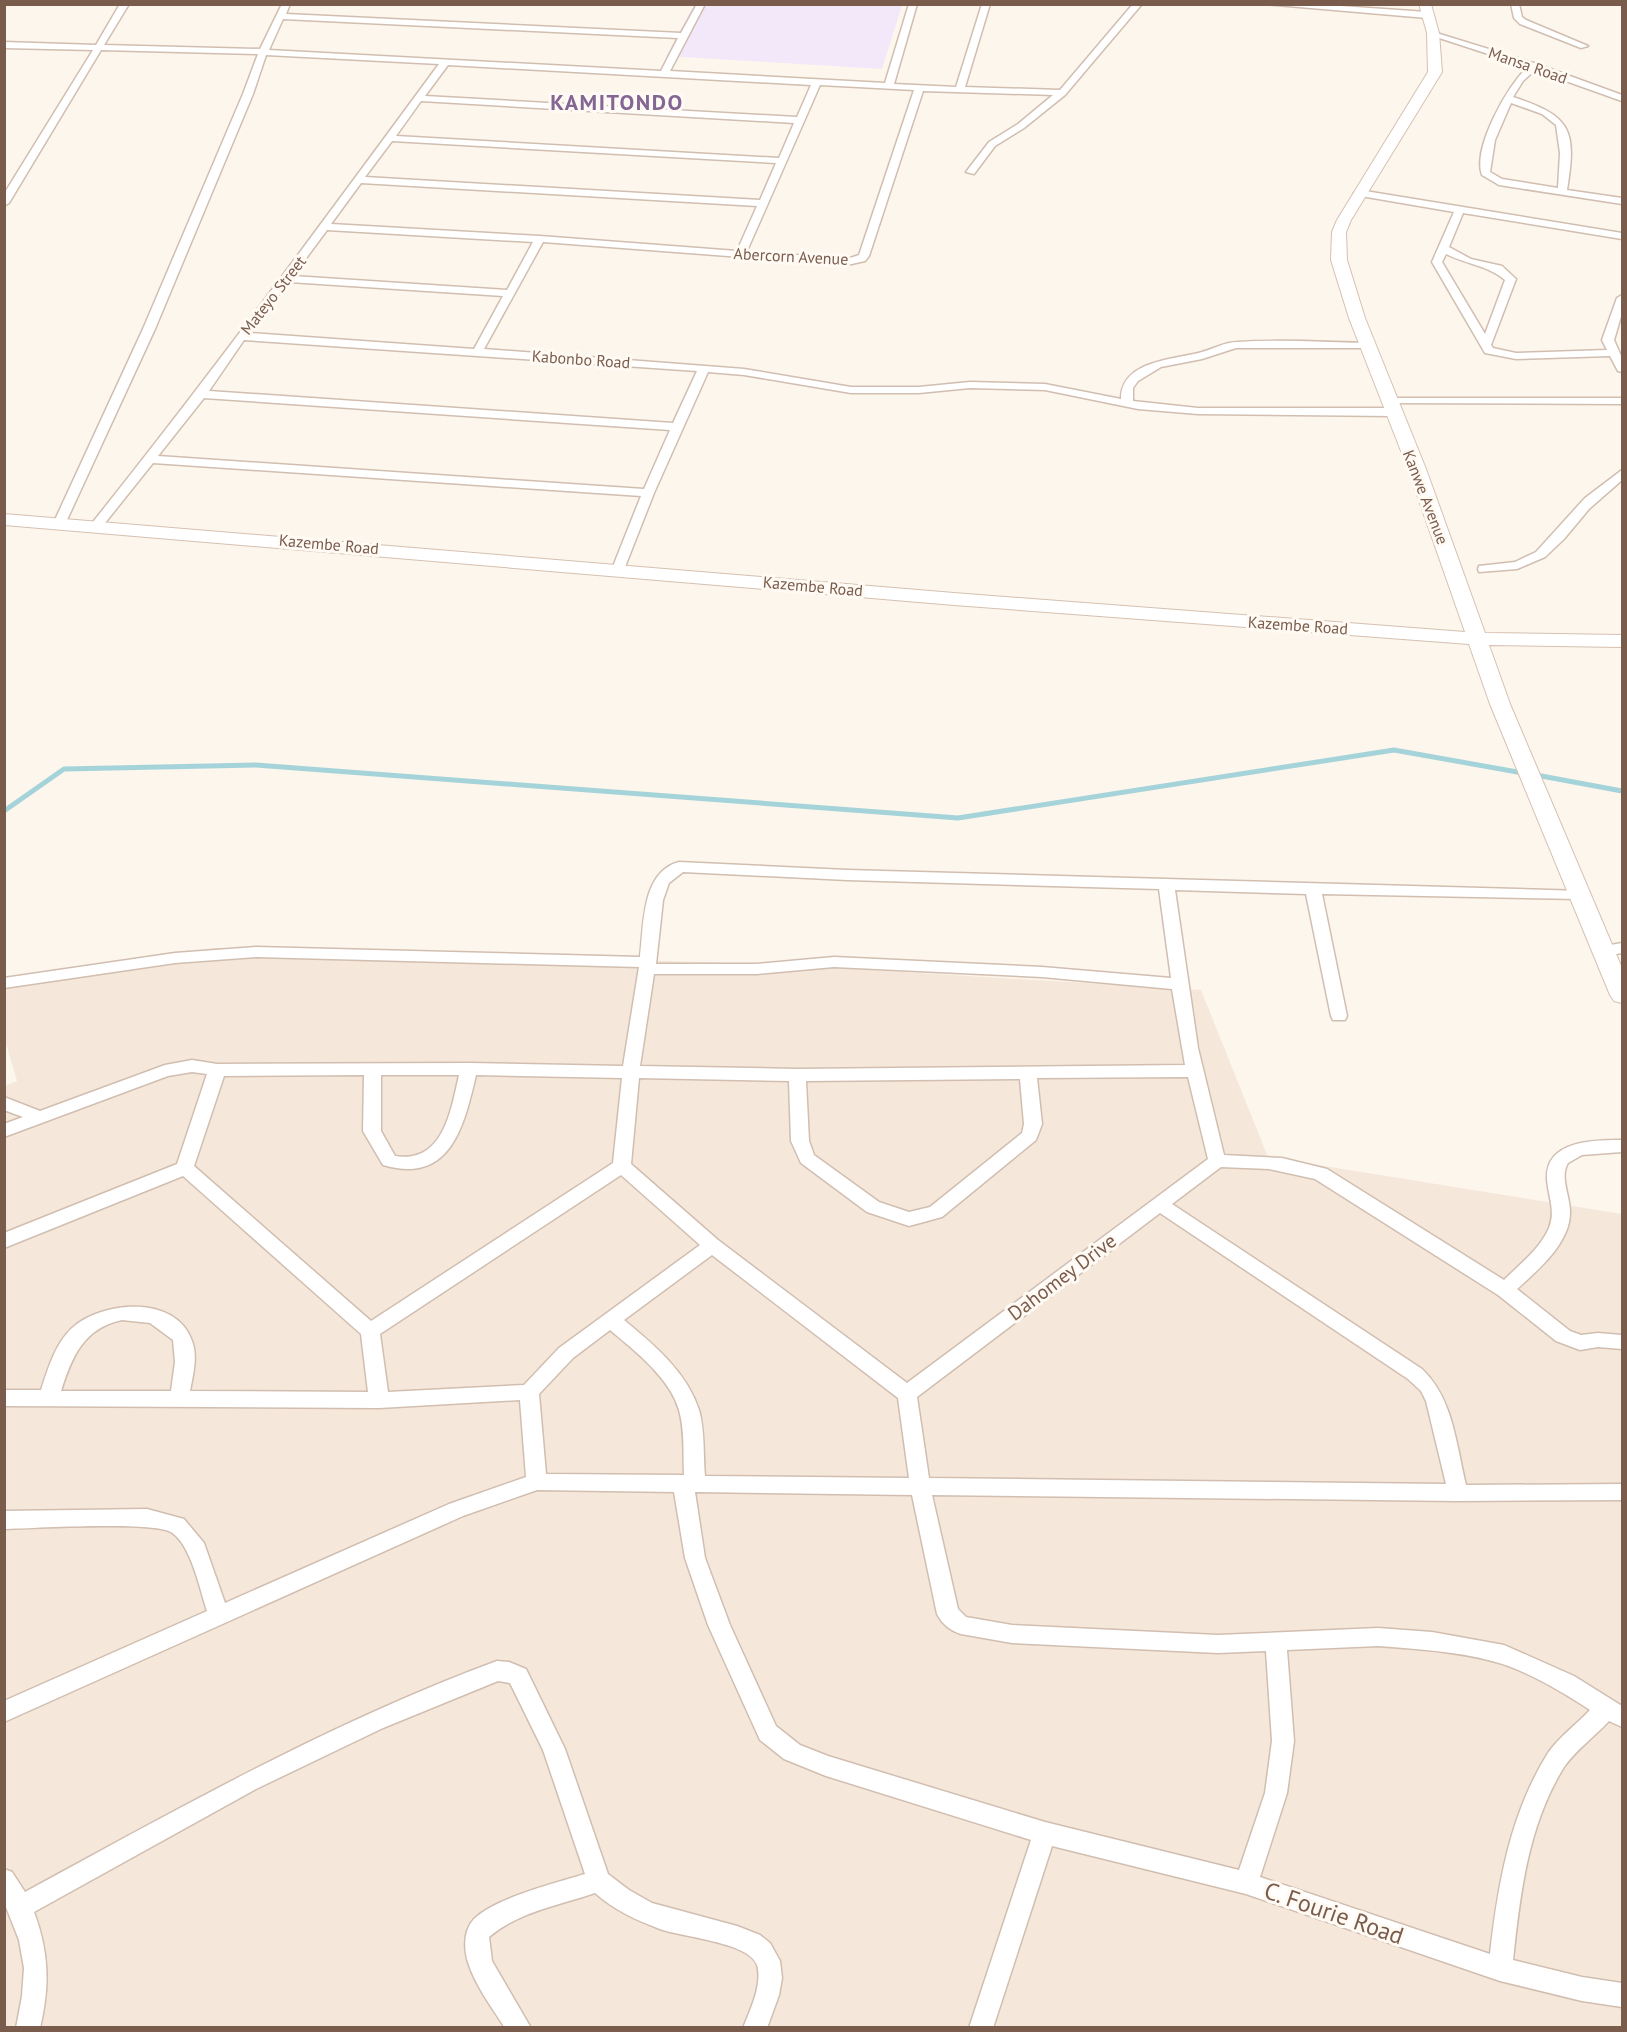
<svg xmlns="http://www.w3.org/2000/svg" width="1627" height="2032" font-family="'PT Sans',sans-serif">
  <rect width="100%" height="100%" fill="#fdf6ec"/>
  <path fill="#f5e8da" d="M212,948L769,964L1201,990L1268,1157L1622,1214V2027L5,2028L4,1086L17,1081L5,1040V987Z"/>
  <path fill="#f3e8fa" d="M694,5H902L882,69L666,56Z"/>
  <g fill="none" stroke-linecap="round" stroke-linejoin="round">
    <path stroke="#a5d3da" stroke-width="5" d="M1536,775L1622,791
      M4,811L64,769L256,765L958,818L1394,750L1523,773"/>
    <defs>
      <path id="minor" d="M120,4H129L104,45L260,49L282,4H290L286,14L681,33L697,4H705L670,71L885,83L909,4H917L894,84L956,87L982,4H990L965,87L1060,90L1133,4H1142L1065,95L1024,128L995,146L974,174L966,172L989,142L1018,124L1053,95L923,91L869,256L865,261L847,265L543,242L484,349L744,369L851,387H919L970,382L1045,384L1121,399C1121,360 1174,360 1202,352C1213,349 1225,342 1237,342C1280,339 1324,342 1367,343L1373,346L1371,348H1236L1202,359L1161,367L1138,381L1133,388V401L1198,408H1392L1398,412L1392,416L1198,414L1138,409L1045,390L970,388L919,393H851L744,375L708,372L654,493L623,572L618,573L612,569L641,496L153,463L101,528H93L91,525L93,522C212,373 327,216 439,64L266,55L253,94L155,329L66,522L64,525H56L54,522L143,329L243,94L258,54L101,50L9,203L4,206V194L93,50L4,48V42L96,45ZM283,19L678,38L661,71L269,50ZM448,65L811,85L797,117L425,96ZM820,85L914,90L859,255L847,259L747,251ZM421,101L794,123L779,158L396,136ZM392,141L776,163L760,200L365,177ZM361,183L757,206L737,251L540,236L331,224ZM327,230L533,242L507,290L293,276ZM289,282L503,296L474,349L249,333ZM244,340L697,371L673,423L209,391ZM204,398L670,430L644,489L158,456Z
        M1264,4H1312L1427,12L1431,15L1427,18Z
        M1511,4H1519L1522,17L1526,20L1588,46L1581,48L1520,24L1514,18Z
        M1430,31L1537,64L1622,95V101L1619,100L1535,70L1523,81L1513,97C1571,116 1577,129 1567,190L1622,198V204L1499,185L1482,175C1472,149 1508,84 1528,67L1430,35ZM1511,103L1542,114L1556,125L1560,153L1558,188L1502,179L1490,172L1495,140Z
        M1359,190L1622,233V239L1463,213L1449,247L1471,259L1502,266L1516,279L1491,345L1493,348L1516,353L1607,350L1602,340L1617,298L1622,295V313L1614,340L1622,358V372L1618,371L1610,356L1516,359L1485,353L1432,262L1454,212L1355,195L1354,193ZM1446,254C1466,264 1489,266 1505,280L1485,334L1442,262Z
        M1388,398H1622V404L1384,403V399Z
        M1622,470V480L1589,509L1564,539L1545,557L1517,569L1479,572L1478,569L1479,566L1515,562L1536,552L1585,498Z
        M679,862L847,870L1584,891L1587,894L1579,899L1322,894L1347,1016L1345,1020H1333L1331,1016L1306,894L1175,890L1198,1048L1224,1155L1282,1158L1327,1169L1504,1280C1519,1265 1540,1249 1549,1228C1556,1211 1548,1196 1547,1179C1545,1140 1595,1140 1622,1140V1152L1582,1155L1568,1163C1559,1178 1571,1197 1570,1214C1569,1244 1538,1270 1517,1289L1570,1331L1581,1335L1598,1333L1622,1335V1349L1598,1347L1580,1350L1556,1341L1498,1295L1315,1179L1269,1169L1221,1167L1172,1204L1422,1369C1453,1398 1456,1444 1466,1485L1622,1484V1500L1458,1501L932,1495L958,1609L966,1617L1012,1625L1218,1635L1378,1628L1432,1632L1504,1645L1574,1676L1622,1706V1727L1609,1721C1595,1736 1575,1751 1564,1767C1528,1825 1520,1894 1513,1960L1582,1977L1622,1983V2007L1582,2001L1500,1981L1246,1894L1052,1846L993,2028H969L1031,1840L826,1776L784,1759L760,1740L708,1625L685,1558L674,1492L537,1490L463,1516L4,1722V1701L207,1611C200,1590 191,1544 171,1532C152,1521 34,1528 4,1529V1511L147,1509L184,1519L204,1543L225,1603L449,1504L526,1477L520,1400L379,1408L4,1406V1390H41C48,1369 55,1344 72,1328C102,1301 176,1294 192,1341C198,1356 193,1375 190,1391L368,1392L361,1334L183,1176L4,1248V1233L177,1164L207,1074L192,1072L168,1076L4,1137V1124L23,1117L4,1110V1097L40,1111L165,1065L192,1060L217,1064L469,1063L623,1066L639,967L256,957L175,963L4,988V978L175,953L256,947L640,957C644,926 641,872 679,862ZM683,872L847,880L1159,889L1171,978L1042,967L834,957L757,964H656L663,900L669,883ZM834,967L1042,977L1172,989L1185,1065L797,1069L640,1066L654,974H757ZM364,1075L363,1131L383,1165C450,1185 464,1127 476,1075L622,1078L613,1163L371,1321L194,1166L224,1076ZM381,1075H459C451,1111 443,1164 395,1156L381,1131ZM1188,1077L1208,1159L907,1383L718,1240L631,1164L639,1078L789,1081L791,1141L801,1163L867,1212L909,1226L942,1217L1036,1140L1042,1124L1037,1078ZM1020,1079L1024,1124L1022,1133L930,1207L909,1212L879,1202L814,1155L809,1141L806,1081ZM621,1175L700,1245L559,1348L524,1385L388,1392L380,1334ZM1160,1213L1408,1379L1421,1391L1426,1401L1446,1484L929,1478L917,1397ZM712,1255L898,1398L909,1478L705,1476C703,1454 705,1430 699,1410C687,1372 653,1344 624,1320ZM122,1320L150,1323L173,1340L175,1362L171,1391H61C72,1356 84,1328 122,1320ZM610,1330C635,1351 670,1378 679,1410C685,1431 683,1454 684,1475L546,1474L539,1394L573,1358ZM695,1492L912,1495L937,1614C942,1624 951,1631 961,1634L1012,1643L1218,1653L1266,1651L1272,1741L1265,1793L1239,1870L1045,1822L828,1756L800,1745L776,1726L730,1625L705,1558ZM1378,1646C1416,1649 1455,1651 1492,1661C1522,1668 1564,1693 1590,1710C1577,1724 1558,1738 1548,1753C1510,1814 1498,1884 1490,1954L1260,1877L1287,1793L1294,1741L1287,1650Z
        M1622,943V953L1605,956L1597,951L1599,947Z
        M497,1661L509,1662L526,1669L565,1749L608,1874L629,1890L652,1903L737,1926L760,1935L770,1943L780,1961L782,1978L779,1995L767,2028H743C750,2010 763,1984 757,1965C749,1942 681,1937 660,1929C636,1920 614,1910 595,1893C560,1905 518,1912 489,1937L492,1961L531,2028H505C491,2006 474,1984 467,1959C464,1946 464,1930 474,1919C495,1898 556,1883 585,1874L543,1750L510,1683L498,1681L383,1728L256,1789L34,1912C49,1952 50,1986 40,2028H16L22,1996L24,1968L19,1940L4,1902V1869L12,1872L25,1892C179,1808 332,1722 497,1661Z"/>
      <path id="secondary" d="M1419,4H1431L1439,33L1442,72L1351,220L1346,232L1347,260L1365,318L1426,469L1485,633L1622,635V647L1489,645L1510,704L1622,968V1003L1614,1001L1610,995L1490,704L1469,644L954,605L4,525V514L954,593L1465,632L1408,469L1349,318L1331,260L1332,232L1337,220L1428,72L1427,33Z"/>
    </defs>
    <use href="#minor" stroke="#d1beb0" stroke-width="3"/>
    <use href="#secondary" stroke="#d6c0b0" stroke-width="2"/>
    <use href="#minor" fill="#fff" fill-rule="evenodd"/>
    <use href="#secondary" fill="#fff" fill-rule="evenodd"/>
  </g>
  <g text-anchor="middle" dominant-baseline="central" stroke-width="6" stroke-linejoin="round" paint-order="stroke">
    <g font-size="16" fill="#7a5c4d" stroke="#fffaf3">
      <text transform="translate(1528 65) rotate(19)">Mansa Road</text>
      <text transform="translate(791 256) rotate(3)">Abercorn Avenue</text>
      <text transform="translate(273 295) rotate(-52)">Mateyo Street</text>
      <text transform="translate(581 359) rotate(4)">Kabonbo Road</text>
      <text transform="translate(1426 497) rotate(69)">Kanwe Avenue</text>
      <text transform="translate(329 544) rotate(5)">Kazembe Road</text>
      <text transform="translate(813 586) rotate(5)">Kazembe Road</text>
      <text transform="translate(1298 625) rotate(4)">Kazembe Road</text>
    </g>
    <g font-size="20" fill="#7a5c4d" stroke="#fffaf3">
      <text transform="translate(1062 1277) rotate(-37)">Dahomey Drive</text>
    </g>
    <g font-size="22" font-weight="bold" letter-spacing="1.5" fill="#846695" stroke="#fffaf3">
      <text x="617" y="102">KAMITONDO</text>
    </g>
    <g font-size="24" fill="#7a5c4d" stroke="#fffaf3">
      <text transform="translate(1334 1913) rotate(19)">C. Fourie Road</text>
    </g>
  </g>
  <rect width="1627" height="2032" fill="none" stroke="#7a5c4d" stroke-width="12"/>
</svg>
